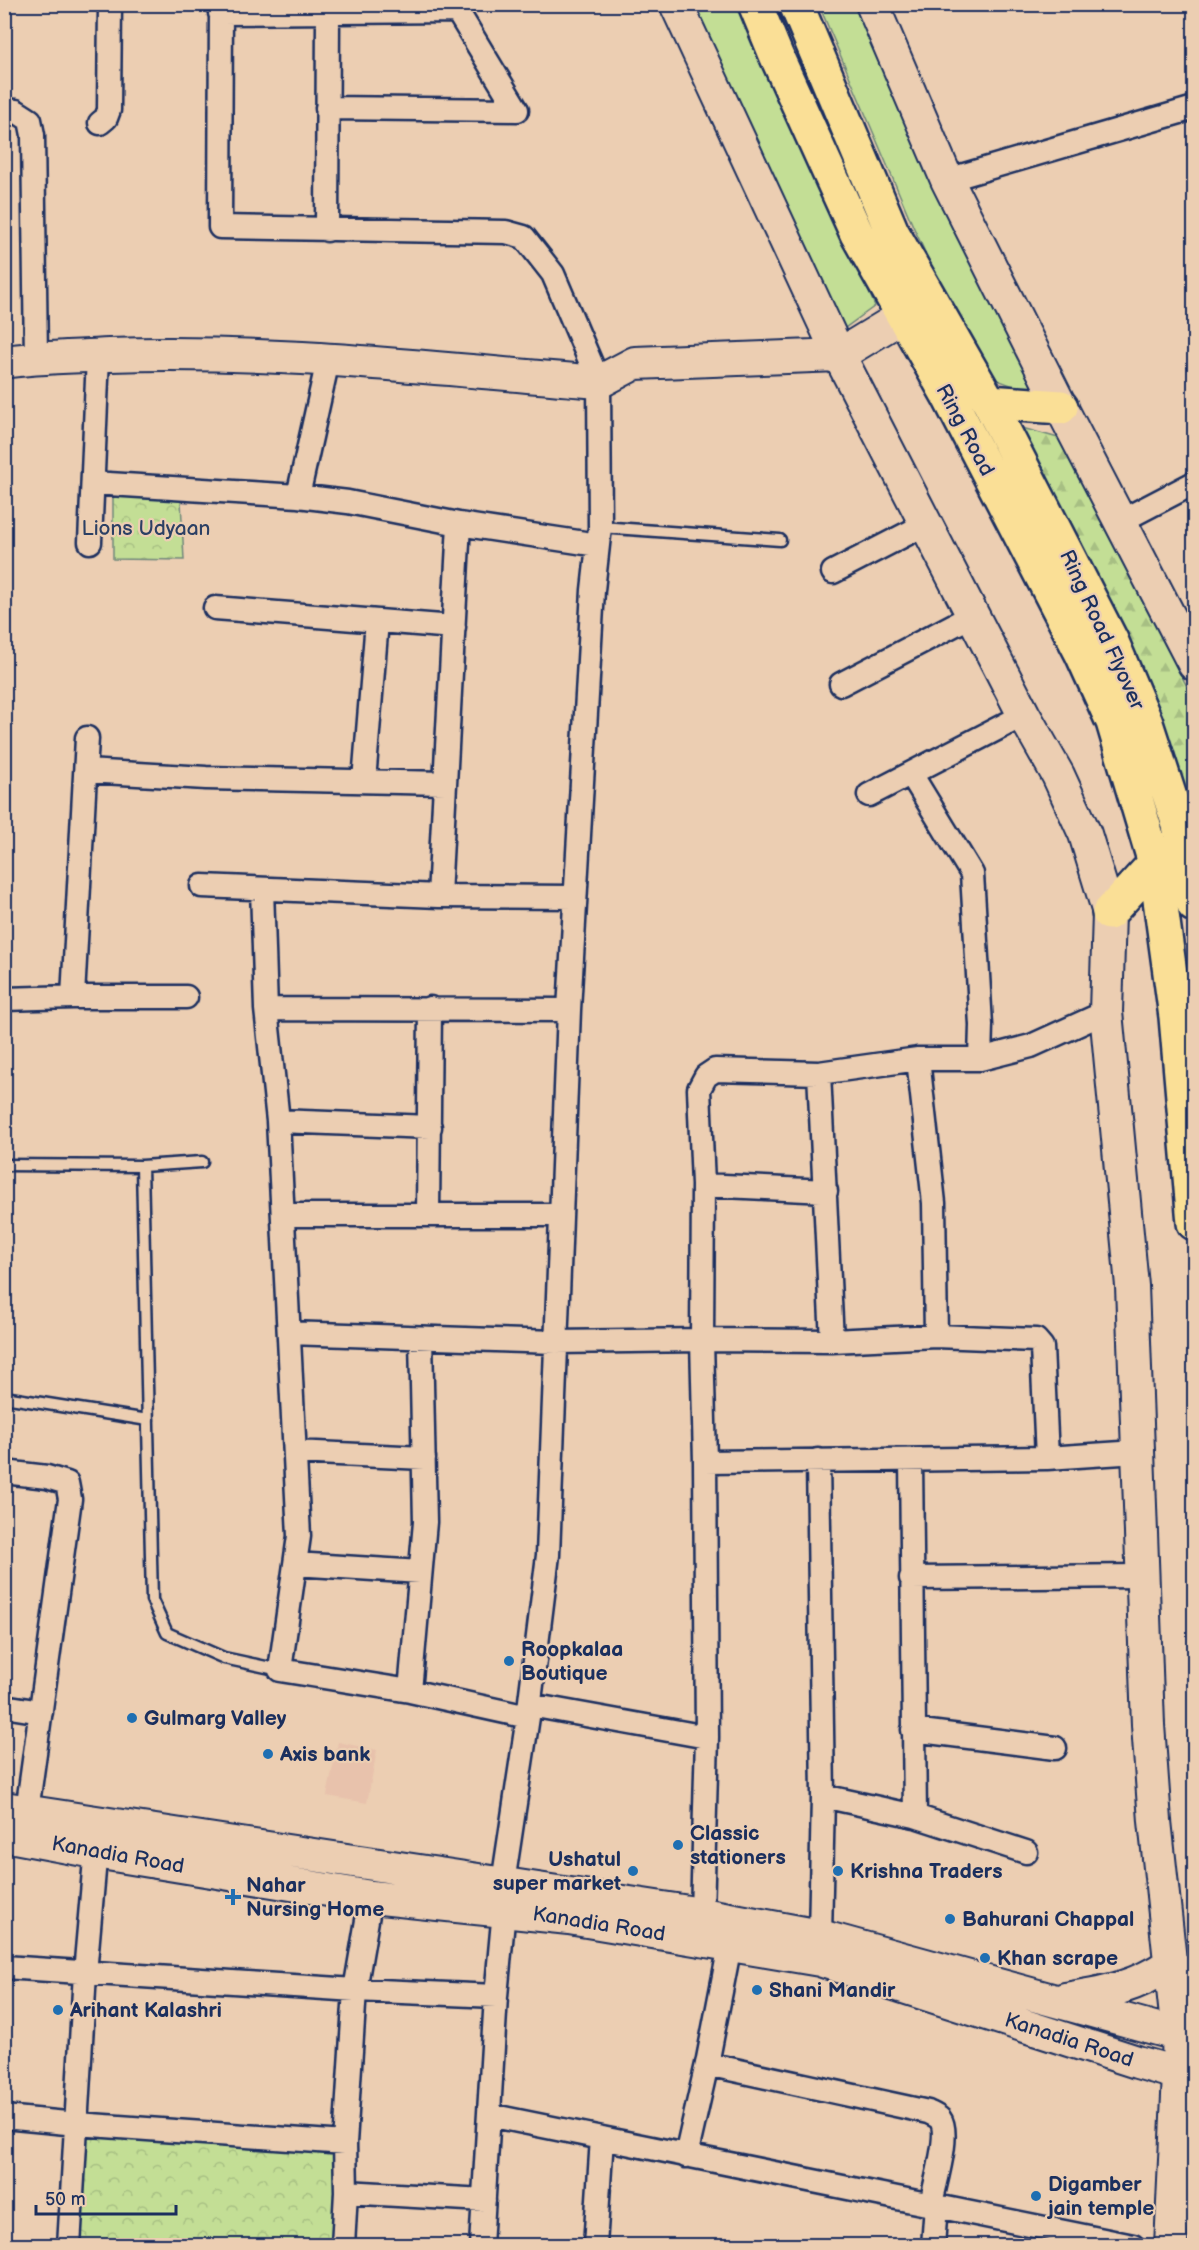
<svg xmlns="http://www.w3.org/2000/svg" width="1199" height="2250" font-family="'Balsamiq Sans',sans-serif">
  <defs>
    <pattern id="forest-firs" width="22" height="20" patternUnits="userSpaceOnUse" patternTransform="scale(1.5)"><rect width="22" height="20" fill="#c3de95"/><path d="M5 1l3.5 6h-7zM16 11l3.5 6h-7z" fill="#a7bf83"/></pattern>
    <pattern id="park-crowns" width="20" height="18" patternUnits="userSpaceOnUse" patternTransform="scale(1.5)"><rect width="20" height="18" fill="#c3de95"/><path d="M2 6a3 3 0 1 1 6 0M12 15a3 3 0 1 1 6 0" fill="none" stroke="#a7bf83"/></pattern>
  </defs>
  <rect width="100%" height="100%" fill="#ecceb2"/>
  <filter id="ink" filterUnits="userSpaceOnUse"><feTurbulence type="fractalNoise" baseFrequency=".0167" numOctaves="2"/><feDisplacementMap in="SourceGraphic" scale="12" xChannelSelector="R" yChannelSelector="G"/><feConvolveMatrix kernelMatrix="1 2 1 2 8 2 1 2 1" color-interpolation-filters="sRGB"/></filter>
  <g filter="url(#ink)">
    <path fill="#e8c2ac" d="M338,1742L377,1750L367,1803L327,1796Z"/>
    <path fill="url(#forest-firs)" stroke="#6f867a" stroke-width="1.5" d="M1008,424L1058,438L1194,700V844Z"/>
    <path fill="url(#park-crowns)" stroke="#6f867a" stroke-width="1.5" d="M113,494L181,501L184,560L113,559Z
      M1187,2120L1194,2129V2245L1179,2246Z
      M77,2124L345,2143L343,2245L69,2246Z"/>
    <path fill="#c3de95" stroke="#6f867a" stroke-width="1.5" d="M695,5H741L875,306L842,330L744,120Z
      M819,5H859L923,154L1035,394L981,374L913,226Z"/>
    <g fill="none" stroke-linecap="round" stroke-linejoin="round">
      <defs>
        <path id="lane" d="M600,527L780,540
          M4,1165L142,1166L202,1162
          M142,1166L152,1600L167,1633L224,1658L280,1670
          M4,1397L148,1420"/>
        <path id="street" d="M221,4L220,227L506,232L524,237L553,274L599,382L600,527L593,590L569,1010L548,1555L528,1717L503,1883L504,1910L496,1996L481,2246
          M453,4L517,110
          M220,13L457,11
          M327,108L517,110
          M4,110L16,111L30,120L33,135L36,358
          M100,123L106,118L109,110L110,4
          M947,180L1194,108
          M327,230L328,12
          M93,483L298,496L348,502L459,524L598,545
          M298,496L328,360
          M1121,521L1194,483
          M90,542L98,356
          M833,572L926,524
          M215,608L454,627
          M841,684L973,615
          M86,771L206,778L445,783
          M911,774L972,874L981,1025L980,1059
          M364,781L377,621
          M869,795L1024,715
          M202,886L439,896L575,897
          M262,889L266,1009L278,1121L299,1536L280,1670L410,1691L528,1717
          M439,896L459,524
          M73,997L87,738
          M4,999L73,997H186
          M266,1009L569,1010
          M819,1073L918,1059
          M278,1121L430,1127
          M703,1185L826,1191
          M283,1215H561
          M428,1215L430,1008
          M289,1333L556,1342L702,1340L832,1341L936,1336L1036,1340L1042,1347L1047,1458
          M936,1336L934,1203L918,1059H980L1031,1046L1106,1012
          M295,1452L424,1458
          M818,1460L823,1796L820,1936
          M911,1460L915,1816
          M705,1462L1047,1458L1137,1452
          M4,1472L47,1477L67,1483L70,1499L27,1811
          M295,1564L420,1572
          M911,1578L1141,1576
          M410,1691L425,1522L421,1338
          M530,1705L707,1737
          M4,1706L41,1712
          M913,1730L1055,1748
          M823,1796L915,1816L1026,1852
          M702,1914L707,1737L705,1462L702,1340L703,1185L699,1089L706,1076L715,1070L819,1073L832,1341
          M4,1967L355,1990L496,1996
          M707,2064L928,2112C932,2114 937,2116 940,2119C951,2133 934,2187 931,2204
          M489,2115L1133,2246
          M4,2117L77,2124L345,2143
          M686,2156L707,2064L730,1945
          M346,2192L484,2200
          M69,2246L85,1973L97,1837
          M343,2246L346,2192L345,2143L355,1990L371,1897
          M595,2246L602,2138
          M933,2246L936,2205"/>
        <path id="secondary" d="M676,4L839,355L1024,715L1058,775L1085,834L1109,913L1106,1012L1132,1286L1148,1725L1155,1821L1178,2035L1179,2074L1171,2246
          M872,4L947,180L1061,407L1194,664
          M4,362C39,357 74,357 109,355C272,349 436,369 599,382L635,363L839,355L903,316
          M4,1808L702,1914L820,1936L1194,2039
          M4,1835L95,1852L371,1897L569,1918L820,1960L1137,2062L1194,2078
          M1065,1999C1107,1992 1134,1988 1170,1964L1194,1979"/>
        <path id="primary" d="M755,4L776,55L857,234L949,397L1082,654L1113,722L1155,863L1176,1017L1194,1223
          M796,4L892,232L989,402L1111,640L1146,723L1179,825L1194,905
          M989,402L1061,407
          M1109,913L1155,863"/>
      </defs>
      <use href="#lane" stroke="#1b2f5e" stroke-width="15"/>
      <use href="#street" stroke="#1b2f5e" stroke-width="27"/>
      <use href="#secondary" stroke="#1b2f5e" stroke-width="36"/>
      <use href="#primary" stroke="#1b2f5e" stroke-width="38"/>
      <use href="#lane" stroke="#ecceb2" stroke-width="10"/>
      <use href="#street" stroke="#ecceb2" stroke-width="22"/>
      <use href="#secondary" stroke="#ecceb2" stroke-width="32"/>
      <use href="#primary" stroke="#fadf96" stroke-width="33"/>
    </g>
  </g>
  <g fill="#1f6fb2" stroke="#ecceb2" stroke-width="2">
    <circle cx="509" cy="1661" r="6"/>
    <circle cx="132" cy="1718" r="6"/>
    <circle cx="268" cy="1754" r="6"/>
    <circle cx="678" cy="1845" r="6"/>
    <circle cx="633" cy="1871" r="6"/>
    <circle cx="838" cy="1871" r="6"/>
    <path d="M230 1888h6v6h6v6h-6v6h-6v-6h-6v-6h6z"/>
    <circle cx="950" cy="1919" r="6"/>
    <circle cx="985" cy="1958" r="6"/>
    <circle cx="757" cy="1990" r="6"/>
    <circle cx="58" cy="2010" r="6"/>
    <circle cx="1036" cy="2196" r="6"/>
  </g>
  <g text-anchor="middle" dominant-baseline="central" stroke-width="4.5" stroke-linejoin="round" paint-order="stroke">
    <g font-size="21" fill="#1b2f5e" stroke="#ecceb2">
      <text transform="translate(965 430) rotate(62)">Ring Road</text>
      <text transform="translate(1102 630) rotate(65)">Ring Road Flyover</text>
      <text transform="translate(118 1855) rotate(10)">Kanadia Road</text>
      <text transform="translate(599 1924) rotate(9)">Kanadia Road</text>
      <text transform="translate(1069 2040) rotate(18)">Kanadia Road</text>
    </g>
    <g font-size="21" fill="#2c4064" stroke="#ecceb2">
      <text x="146" y="528">Lions Udyaan</text>
    </g>
    <g font-size="21" font-weight="bold" fill="#1b2f5e" stroke="#ecceb2" text-anchor="start">
      <text x="521" y="1649">Roopkalaa<tspan x="521" dy="24">Boutique</tspan></text>
      <text x="144" y="1718">Gulmarg Valley</text>
      <text x="280" y="1754">Axis bank</text>
      <text x="690" y="1833">Classic<tspan x="690" dy="24">stationers</tspan></text>
      <text x="621" y="1859" text-anchor="end">Ushatul<tspan x="621" dy="24">super market</tspan></text>
      <text x="850" y="1871">Krishna Traders</text>
      <text x="246" y="1885">Nahar<tspan x="246" dy="24">Nursing Home</tspan></text>
      <text x="962" y="1919">Bahurani Chappal</text>
      <text x="997" y="1958">Khan scrape</text>
      <text x="769" y="1990">Shani Mandir</text>
      <text x="70" y="2010">Arihant Kalashri</text>
      <text x="1048" y="2184">Digamber<tspan x="1048" dy="24">jain temple</tspan></text>
    </g>
  </g>
  <rect width="1199" height="2250" fill="none" stroke="#ecceb2" stroke-width="24"/>
  <rect x="12" y="12" width="1175" height="2226" fill="none" stroke="#1b2f5e" stroke-width="2" filter="url(#ink)"/>
  <path d="M36 2205v9h140v-9" fill="none" stroke="#1b2f5e" stroke-width="3"/>
  <text x="45" y="2205" font-size="18" fill="#1b2f5e" stroke="#ecceb2" stroke-width="4.5" paint-order="stroke">50 m</text>
</svg>
